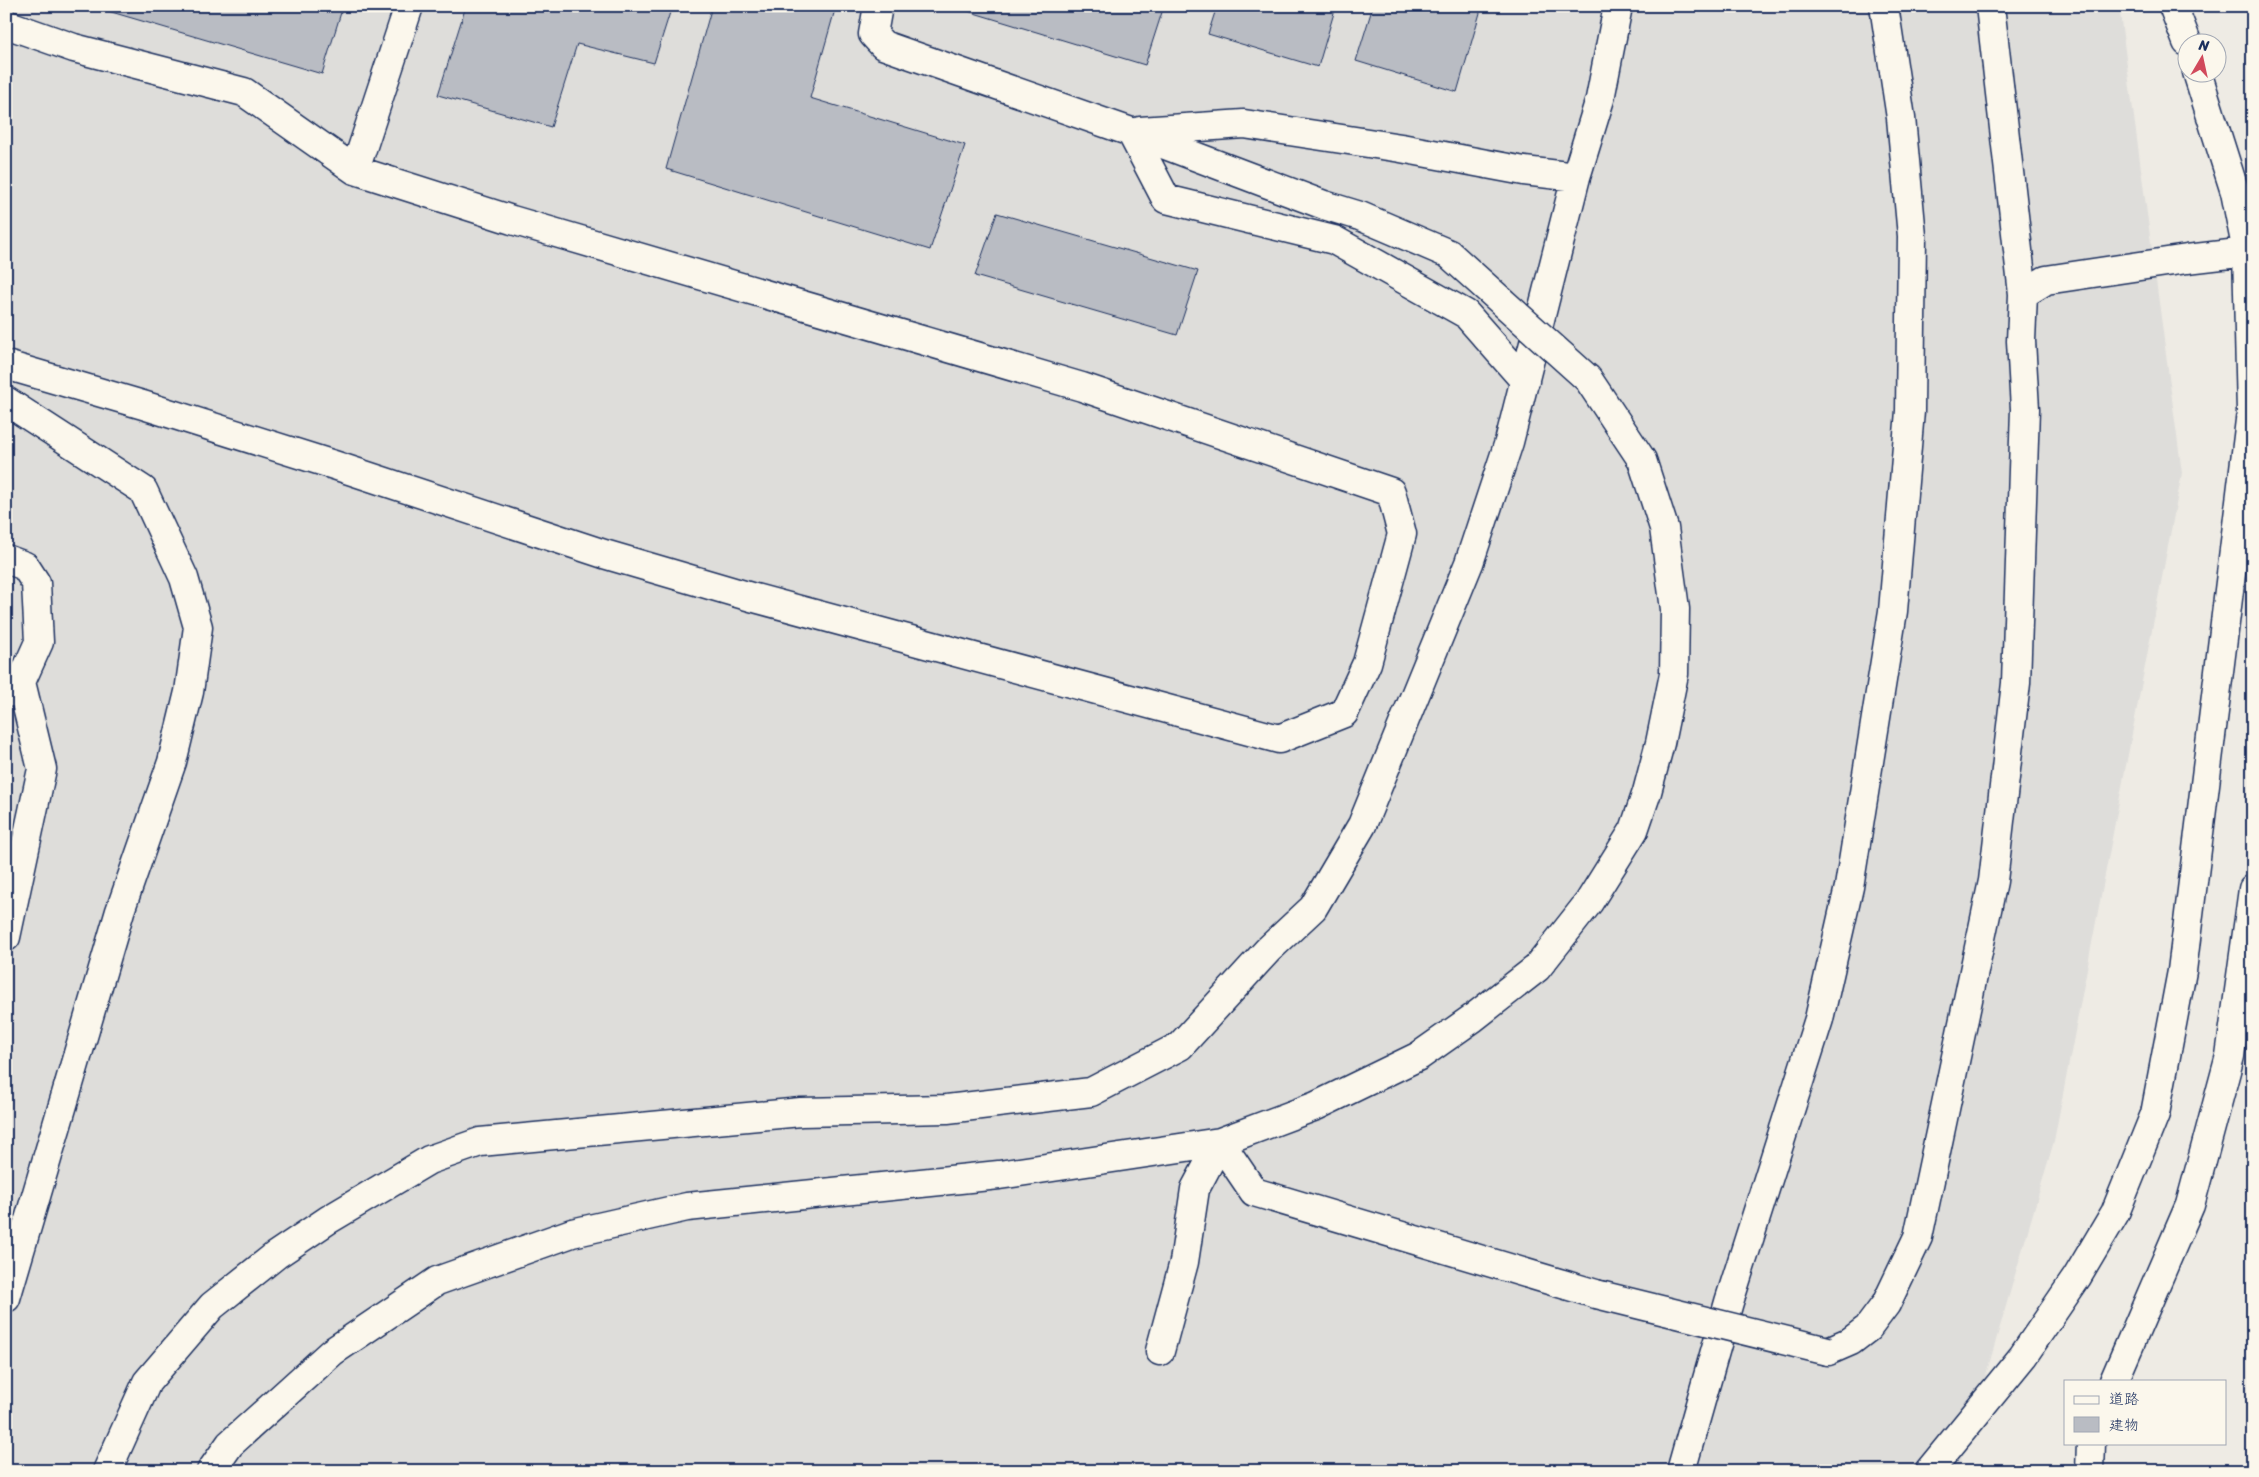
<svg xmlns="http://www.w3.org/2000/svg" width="2259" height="1477" font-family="Sriracha,'Klee One',sans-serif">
  <rect width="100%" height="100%" fill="#eeebe4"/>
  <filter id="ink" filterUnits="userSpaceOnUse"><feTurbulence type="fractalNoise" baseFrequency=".02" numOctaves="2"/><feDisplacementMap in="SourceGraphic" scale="10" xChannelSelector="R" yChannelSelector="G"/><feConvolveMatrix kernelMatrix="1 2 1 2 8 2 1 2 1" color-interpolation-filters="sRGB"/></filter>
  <g filter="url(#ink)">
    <path fill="#deddda" d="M6,6H2119L2182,473L2054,1141L1958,1471H6Z"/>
    <path fill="#b9bcc3" stroke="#1b2f5e" d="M91,6H343L322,74Z
      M466,6H672L654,63L577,44L551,127L438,95Z
      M712,6H836L810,98L965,145L930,250L666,169Z
      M951,6H1164L1145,65Z
      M1217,6H1336L1318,67L1208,34Z
      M1373,6H1482L1457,92L1356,61Z
      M997,213L1198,271L1177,335L975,276Z"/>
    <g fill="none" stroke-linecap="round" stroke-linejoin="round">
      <defs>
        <path id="minor" d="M878,6L873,34L883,45L1131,132L1324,205L1360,216L1449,254
          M1990,6L2023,294
          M2173,6L2187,42
          M6,24L74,48L244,92L355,170L512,220L1082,387L1391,492L1402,534L1367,663L1344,713L1279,739L751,597L604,554L334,465L143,405L6,365
          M1140,131L1244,124L1401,148L1524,171L1576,177
          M1131,132L1166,199L1334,240L1466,314L1525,381
          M355,170L409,6
          M6,401L143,490L184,578L198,627L189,692L172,762L120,911L6,1298
          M6,559L25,566L36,583L39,642L21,682L7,693
          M6,937L42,769L21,682
          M1220,1142L1254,1192L1596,1294
          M1160,1351L1184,1262L1195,1189L1220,1142
          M1828,1351L1851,1341L1868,1328L1886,1304L1918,1237L1993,881L2016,683L2025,409L2021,341L2023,294L2046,280L2187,259L2247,252
          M2114,1381L2190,1205L2230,1056L2253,889
          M107,1471L147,1382L212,1306L276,1255L328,1220L429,1160L480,1142L801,1112L947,1109L1091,1092L1180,1046L1268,950L1313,908L1362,825L1469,563L1509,442L1576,177L1600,99L1618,6
          M211,1471L230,1444L332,1352L437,1281L572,1233L687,1207L999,1175L1220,1142L1316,1106L1419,1056L1473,1018L1537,968L1589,902L1634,830L1647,792L1660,743L1674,674L1675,609L1664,528L1642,460L1588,379
          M1681,1471L1729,1302L1819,1019L1849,887L1893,611L1910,411L1912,236L1901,118L1884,6
          M1929,1471L2023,1356L2077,1277L2115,1213L2155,1114L2182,971L2251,412L2247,252L2235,192L2197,72
          M2090,1471L2091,1443"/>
      </defs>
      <use href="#minor" stroke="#1b2f5e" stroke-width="31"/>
      <use href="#minor" stroke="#fbf7ec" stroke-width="28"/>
      <defs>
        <path id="minor-bridge" d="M1449,254L1588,379
          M1596,1294L1828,1351"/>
      </defs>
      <use href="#minor-bridge" stroke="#1b2f5e" stroke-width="31" stroke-linecap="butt"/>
      <use href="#minor-bridge" stroke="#fbf7ec" stroke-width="28"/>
    </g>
  </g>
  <rect width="2259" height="1477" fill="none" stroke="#fbf7ec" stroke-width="25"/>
  <rect x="12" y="12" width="2234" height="1452" fill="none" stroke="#1b2f5e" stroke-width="2" filter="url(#ink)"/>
  <rect x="2064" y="1380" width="162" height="65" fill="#fbf7ec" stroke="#a1a7b3"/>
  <rect x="2074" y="1396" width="25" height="8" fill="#fbf7ec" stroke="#a1a7b3"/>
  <text x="2109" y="1404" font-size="15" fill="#1b2f5e">道路</text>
  <rect x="2074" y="1417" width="25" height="15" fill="#b9bcc3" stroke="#a1a7b3"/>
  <text x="2109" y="1430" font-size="15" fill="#1b2f5e">建物</text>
  <g transform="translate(2202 58) rotate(9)"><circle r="24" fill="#fbf7ec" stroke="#a1a7b3"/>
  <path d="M0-4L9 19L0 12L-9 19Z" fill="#d1495b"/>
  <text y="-8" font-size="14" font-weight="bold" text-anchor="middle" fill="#1b2f5e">N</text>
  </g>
</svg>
